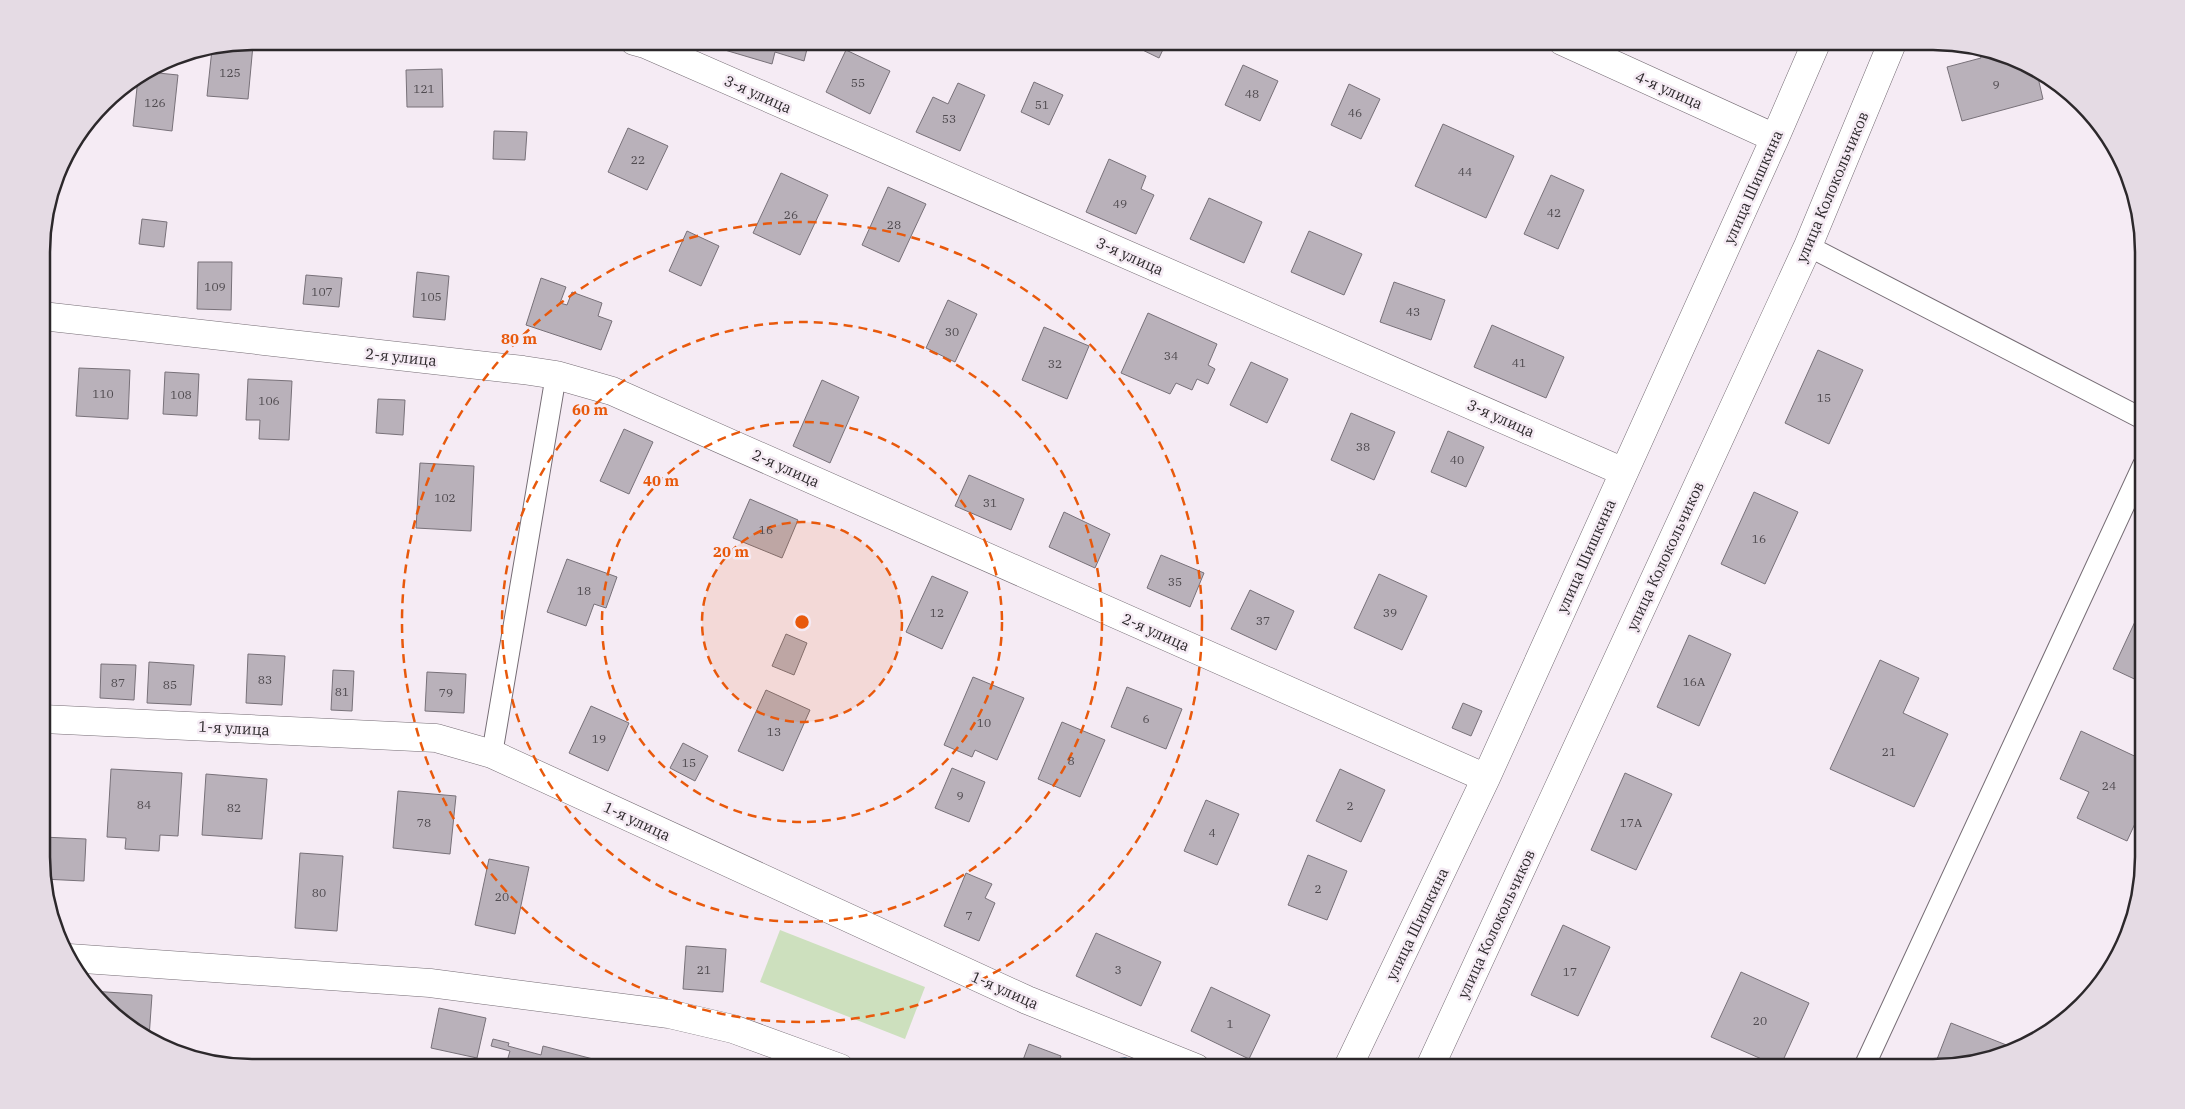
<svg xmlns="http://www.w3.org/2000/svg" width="2185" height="1109" font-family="'IBM Plex Serif',serif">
  <rect width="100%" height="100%" fill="#f5ebf4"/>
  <path fill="#cde0be" d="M780,930L925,987L905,1039L760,982Z"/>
  <path fill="#779ab1" d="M1125,1057L1158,1068H1107L1113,1059Z"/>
  <path fill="#b9b1ba" stroke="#787179" d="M721,41H809L804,61L775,52L772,64L718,48Z
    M1124,41H1167L1159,58Z
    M241,43L253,45L248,99L207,96L212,49Z
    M846,50L890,71L870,114L826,92Z
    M1979,52L2026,63L2036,69L2043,99L1962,121L1947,67L1981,58Z
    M1243,65L1278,81L1260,121L1225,105Z
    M442,69L443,107H407L406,70Z
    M148,72L178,75L172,131L133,126L138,78Z
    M1034,82L1063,95L1049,125L1021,112Z
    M958,83L985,95L960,151L916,132L933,97L948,104Z
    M1349,84L1380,99L1361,139L1331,125Z
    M1443,124L1514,156L1486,218L1415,186Z
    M628,128L668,146L647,190L608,172Z
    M494,131L527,132L525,160L493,159Z
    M1109,159L1146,176L1141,189L1154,195L1136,234L1086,212Z
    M781,173L828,195L800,255L753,233Z
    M1551,175L1584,190L1558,249L1524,234Z
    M888,187L926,204L899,262L862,245Z
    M1209,198L1262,222L1244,263L1190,239Z
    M142,219L167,222L164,247L139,244Z
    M687,231L719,246L701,286L669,271Z
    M1309,231L1362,254L1344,295L1291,272Z
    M198,262H232L231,310L197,309Z
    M417,272L449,276L445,320L413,317Z
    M306,275L342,278L339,307L303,304Z
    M541,278L566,287L560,303L567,305L572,292L602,303L598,316L612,321L601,350L526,325Z
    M1394,282L1445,300L1431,340L1380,322Z
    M948,300L977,314L955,362L926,348Z
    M1148,313L1217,344L1208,365L1215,369L1208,384L1197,379L1192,390L1176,383L1170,394L1121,373Z
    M1492,325L1564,357L1546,398L1474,367Z
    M1044,327L1089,346L1067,399L1022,380Z
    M1818,350L1863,370L1829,444L1785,423Z
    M1251,362L1288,379L1267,423L1230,405Z
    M79,368L130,370L128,419L76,416Z
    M165,372L199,374L197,416L163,414Z
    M248,379L292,381L289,440L259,439L260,420H246Z
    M822,380L859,397L830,463L793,446Z
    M378,399L405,400L403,435L376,433Z
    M1351,413L1395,432L1374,480L1331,460Z
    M624,429L653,442L629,494L600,481Z
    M1448,431L1484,447L1466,487L1431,472Z
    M420,463L474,466L471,531L416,528Z
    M969,475L1024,499L1011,530L955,506Z
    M1754,492L1798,512L1765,584L1721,564Z
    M750,499L798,520L782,558L733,538Z
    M1064,512L1110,534L1095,568L1049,547Z
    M1161,555L1204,573L1190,607L1147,588Z
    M567,559L617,577L606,608L594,604L586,626L547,612Z
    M1379,574L1427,596L1402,650L1354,628Z
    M932,576L968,592L942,649L906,632Z
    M1250,590L1294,611L1276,650L1231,629Z
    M2139,613L2143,615V683L2113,669Z
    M786,634L807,643L794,675L772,666Z
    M1689,635L1731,654L1699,726L1657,707Z
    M248,654L285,656L282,705L246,703Z
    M1880,660L1919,678L1903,713L1948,734L1914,807L1830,769Z
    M149,662L194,665L191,705L147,703Z
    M101,664L136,665L134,700L100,698Z
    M333,670L354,671L352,711L331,710Z
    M427,672L466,674L464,713L425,711Z
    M973,677L1024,698L997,760L975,750L972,757L944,745Z
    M1127,687L1182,709L1166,749L1111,727Z
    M766,690L810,710L783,771L738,751Z
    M1463,703L1482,711L1471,736L1452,728Z
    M591,706L629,723L608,771L569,753Z
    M1062,722L1105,740L1080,797L1038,779Z
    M2081,731L2143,760L2144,804L2127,841L2077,818L2089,792L2060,779Z
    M683,743L708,756L695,781L670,768Z
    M952,768L985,782L969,822L935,808Z
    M111,769L182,773L178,836L160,835L159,851L125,849L126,838L107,837Z
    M1340,769L1385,790L1361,842L1316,821Z
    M1625,773L1672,794L1636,870L1591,850Z
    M206,774L267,779L262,839L202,835Z
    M398,791L456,796L450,854L393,848Z
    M1206,800L1239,814L1217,865L1184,851Z
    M43,837L86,839L84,881L43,879Z
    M300,853L343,856L337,931L295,928Z
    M1308,855L1347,871L1327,920L1288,905Z
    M489,859L529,867L515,934L475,925Z
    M966,873L992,884L985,898L995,903L979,941L944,926Z
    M1563,925L1610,947L1578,1016L1531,995Z
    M1096,933L1161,962L1141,1006L1076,976Z
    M686,946L726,949L723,992L683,989Z
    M1741,972L1809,1003L1780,1067L1711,1037Z
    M1211,987L1270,1015L1249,1059L1191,1031Z
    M91,991L152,995L149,1038Z
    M439,1008L486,1018L477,1058L431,1048Z
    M1951,1023L2014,1048L2013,1051L2001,1057L1947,1067H1934Z
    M493,1039L509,1043L508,1046L541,1055L543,1046L593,1059L590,1068H505L510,1051L491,1046Z
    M1029,1044L1061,1056L1056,1068H1020Z"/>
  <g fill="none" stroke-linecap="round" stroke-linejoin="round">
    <defs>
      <path id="service" d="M1808,246L2143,419
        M492,754L556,375
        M1864,1067L2143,465"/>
      <path id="minor" d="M634,41L645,44L1624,472
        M1562,41L1775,138
        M42,316L523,370L556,375L612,391L1486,778
        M43,719L436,738L492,754L1027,1000L1196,1068
        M69,958L430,983L669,1014L733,1029L840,1068
        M1348,1067L1486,778L1775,138L1817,41
        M1430,1067L1808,246L1893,41"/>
    </defs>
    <use href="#service" stroke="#756c74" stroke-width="22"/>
    <use href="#minor" stroke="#756c74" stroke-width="29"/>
    <use href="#service" stroke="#fff" stroke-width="20"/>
    <use href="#minor" stroke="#fff" stroke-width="28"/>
  </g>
  <circle cx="802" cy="622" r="100" fill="#e8590c" fill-opacity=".12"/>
  <g fill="none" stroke="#e8590c" stroke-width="2.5" stroke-dasharray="9 6">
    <circle cx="802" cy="622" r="100"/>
    <circle cx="802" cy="622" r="200"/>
    <circle cx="802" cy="622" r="300"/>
    <circle cx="802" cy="622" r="400"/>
  </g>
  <g text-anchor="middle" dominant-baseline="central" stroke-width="5" stroke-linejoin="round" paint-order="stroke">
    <g font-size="12" fill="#4f4a4f">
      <text x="230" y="72">125</text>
      <text x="858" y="82">55</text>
      <text x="1996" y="84">9</text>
      <text x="424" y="88">121</text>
      <text x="1252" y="93">48</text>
      <text x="155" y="102">126</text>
      <text x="1042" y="104">51</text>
      <text x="1355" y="112">46</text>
      <text x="949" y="118">53</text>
      <text x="638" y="159">22</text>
      <text x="1465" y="171">44</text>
      <text x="1120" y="203">49</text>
      <text x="1554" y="212">42</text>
      <text x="791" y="214">26</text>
      <text x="894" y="224">28</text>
      <text x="215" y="286">109</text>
      <text x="322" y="291">107</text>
      <text x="431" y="296">105</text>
      <text x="1413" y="311">43</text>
      <text x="952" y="331">30</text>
      <text x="1171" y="355">34</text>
      <text x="1519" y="362">41</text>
      <text x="1055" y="363">32</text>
      <text x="103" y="393">110</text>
      <text x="181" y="394">108</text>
      <text x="1824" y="397">15</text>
      <text x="269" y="400">106</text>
      <text x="1363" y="446">38</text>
      <text x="1457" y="459">40</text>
      <text x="445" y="497">102</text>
      <text x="990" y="502">31</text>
      <text x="766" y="529">16</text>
      <text x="1759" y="538">16</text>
      <text x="1175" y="581">35</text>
      <text x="584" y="590">18</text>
      <text x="937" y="612">12</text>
      <text x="1390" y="612">39</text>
      <text x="1263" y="620">37</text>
      <text x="265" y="679">83</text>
      <text x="1694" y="681">16А</text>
      <text x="118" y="682">87</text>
      <text x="170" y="684">85</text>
      <text x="342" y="691">81</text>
      <text x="446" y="692">79</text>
      <text x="1146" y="718">6</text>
      <text x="984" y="722">10</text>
      <text x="774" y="731">13</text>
      <text x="599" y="738">19</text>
      <text x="1889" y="751">21</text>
      <text x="1071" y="760">8</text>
      <text x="689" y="762">15</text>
      <text x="2109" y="785">24</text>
      <text x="960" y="795">9</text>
      <text x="144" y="804">84</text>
      <text x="1350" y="805">2</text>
      <text x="234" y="807">82</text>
      <text x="424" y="822">78</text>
      <text x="1631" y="822">17А</text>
      <text x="1212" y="832">4</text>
      <text x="1318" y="888">2</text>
      <text x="319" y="892">80</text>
      <text x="502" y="896">20</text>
      <text x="969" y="915">7</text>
      <text x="704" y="969">21</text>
      <text x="1118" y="969">3</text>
      <text x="1570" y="971">17</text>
      <text x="1760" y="1020">20</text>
      <text x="1230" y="1023">1</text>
    </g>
    <g font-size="15" fill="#2c282b" stroke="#f5ebf4">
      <text transform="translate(1669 90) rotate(24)">4-я улица</text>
      <text transform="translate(758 94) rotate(24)">3-я улица</text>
      <text transform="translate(1753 187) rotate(-66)">улица Шишкина</text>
      <text transform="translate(1832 187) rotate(-67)">улица Колокольчиков</text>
      <text transform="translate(1130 256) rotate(24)">3-я улица</text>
      <text transform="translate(401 357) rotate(6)">2-я улица</text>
      <text transform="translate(1501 418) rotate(24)">3-я улица</text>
      <text transform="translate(786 468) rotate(24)">2-я улица</text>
      <text transform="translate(1586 556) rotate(-66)">улица Шишкина</text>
      <text transform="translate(1665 556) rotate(-65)">улица Колокольчиков</text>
      <text transform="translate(1156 632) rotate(24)">2-я улица</text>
      <text transform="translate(234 728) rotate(3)">1-я улица</text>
      <text transform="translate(637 821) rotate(25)">1-я улица</text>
      <text transform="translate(1417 924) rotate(-64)">улица Шишкина</text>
      <text transform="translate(1496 924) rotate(-65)">улица Колокольчиков</text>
      <text transform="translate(1005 990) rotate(24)">1-я улица</text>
    </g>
  </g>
  <path d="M0 0H2185V1109H0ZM252 50H1933A202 202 0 0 1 2135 252V857A202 202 0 0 1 1933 1059H252A202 202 0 0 1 50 857V252A202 202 0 0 1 252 50Z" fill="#e5dbe4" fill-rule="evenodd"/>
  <path fill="none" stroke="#2c282b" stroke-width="2.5" d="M252 50H1933A202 202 0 0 1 2135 252V857A202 202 0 0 1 1933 1059H252A202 202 0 0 1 50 857V252A202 202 0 0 1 252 50Z"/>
  <circle cx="802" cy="622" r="8" fill="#e8590c" stroke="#f5ebf4" stroke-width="2.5"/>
  <g font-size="15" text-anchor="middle" font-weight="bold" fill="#e8590c" stroke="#f5ebf4" stroke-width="5" stroke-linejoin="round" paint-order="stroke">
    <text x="519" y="344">80 m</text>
    <text x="590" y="415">60 m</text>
    <text x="661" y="486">40 m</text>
    <text x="731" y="557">20 m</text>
  </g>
</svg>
